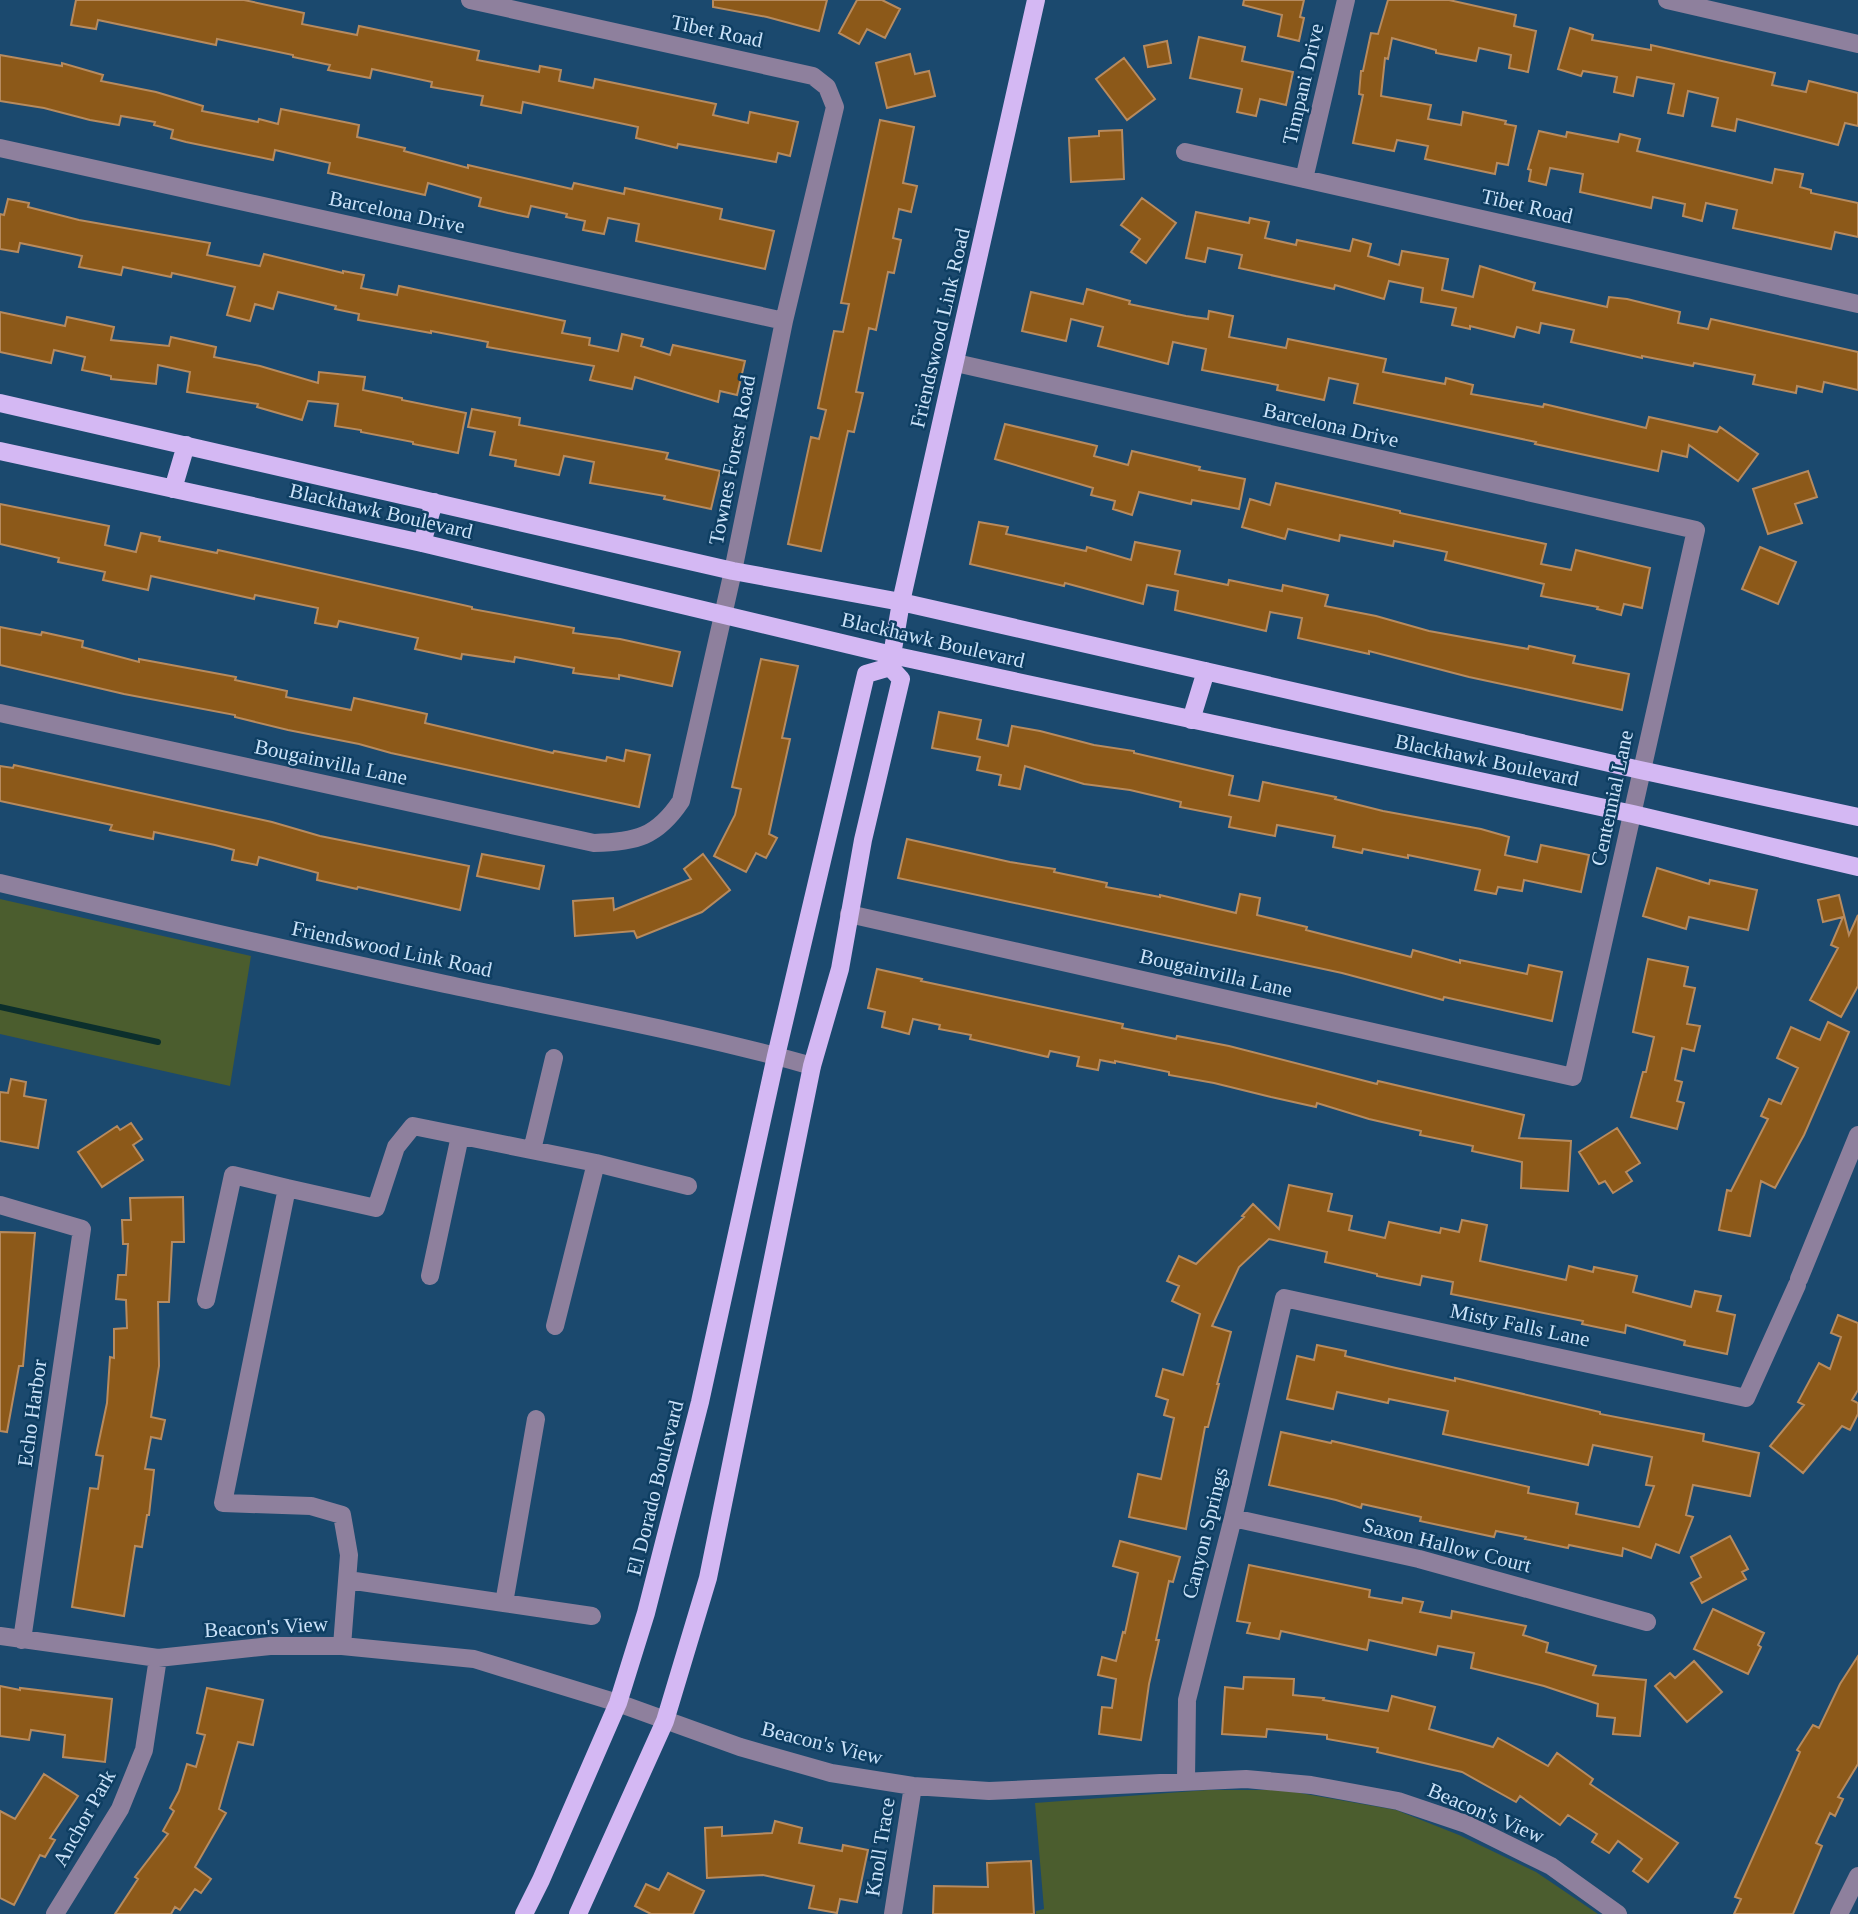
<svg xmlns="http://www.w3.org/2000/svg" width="1858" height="1914" font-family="'Times New Roman',serif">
  <rect width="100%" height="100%" fill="#1b496e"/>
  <path fill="#4b5d2e" d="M0,899L251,956L230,1086L0,1034Z
    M1208,1790H1283L1396,1810L1459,1835L1536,1872L1598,1914H1036V1911L1044,1909L1035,1803Z"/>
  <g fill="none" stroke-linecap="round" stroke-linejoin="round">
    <path stroke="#0c2f2c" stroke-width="6" d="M0,1007L158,1042"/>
  </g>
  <path fill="#8c5919" stroke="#b78b5f" stroke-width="2" d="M76,0H244L304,13L302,24L357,35L359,26L479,51L477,60L539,72L540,66L561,70L559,81L593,88L595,79L716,104L713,115L748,123L750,112L798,122L790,156L778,153L776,162L678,144L677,148L636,138L638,127L523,102L521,113L481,105L483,96L431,87L432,82L372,69L370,78L328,70L330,65L293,57V55L217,39L216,45L98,20L96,29L71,25Z
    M713,0H827L819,31L767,17L713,7Z
    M857,0H882L900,9L885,38L867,29L859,44L839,33Z
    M1244,0H1304L1300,17L1304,18L1299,41L1278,36L1282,15L1243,5Z
    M1388,0H1449L1516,15L1514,26L1536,31L1528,72L1509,68L1511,55L1479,48L1476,61L1436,53V50L1392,38L1388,59L1385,58L1381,96L1431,105L1428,119L1461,125L1463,112L1506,121L1505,124L1516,126L1508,165L1497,163L1495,174L1425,159L1428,146L1397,140L1394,151L1353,143L1363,95L1359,94L1361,71H1363L1371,33L1378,34Z
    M1570,28L1593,35L1592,40L1651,50V45L1775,73L1772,85L1806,92L1809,81L1858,93V126L1845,123L1838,145L1737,119L1735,131L1712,126L1718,98L1688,91L1683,116L1668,113L1674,84L1637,77L1633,96L1614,92L1617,77L1583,71L1581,76L1558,69Z
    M1199,37L1245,47L1242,61L1293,72L1286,105L1260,99L1256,116L1237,112L1242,89L1190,78Z
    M1167,41L1171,63L1148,67L1144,46Z
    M910,54L915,74L929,71L935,96L887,108L876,63Z
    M0,55L62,66V63L103,75L101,81L156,92L203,106L202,111L258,122L259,119L278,124L281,109L359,125L357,137L405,148L404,151L468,168V165L572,189L574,183L624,194L625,188L722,209L720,219L774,231L765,269L636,241L639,224L608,218L604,234L583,230L585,221L566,217L567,214L531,206L528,217L508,213L479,206L481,198L428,183L425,195L328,173L330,163L275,150L273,160L186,142L171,138L173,130L154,125L155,122L121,116L119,125L90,120L44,108L0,101Z
    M1124,58L1155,99L1127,120L1096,79Z
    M880,120L914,127L903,183L917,186L911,212L899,209L893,238L901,240L894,273L888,272L876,330L869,328L856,392L863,393L854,432L848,431L821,551L788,544L811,437L819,439L826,410L818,408L834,331L843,332L849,304L841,303Z
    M1122,130L1124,179L1071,182L1069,138L1099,136V131Z
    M1539,131L1566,137L1567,132L1618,142L1620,134L1640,139L1637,151L1772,183L1775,169L1803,174L1800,187L1811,190V193L1858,203V237L1835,232L1831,249L1733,228L1737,210L1706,203L1702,221L1683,216L1685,204L1653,197L1651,208L1580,192L1583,174L1550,168L1546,185L1529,181L1531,170L1528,169Z
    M1142,198L1176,223L1146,263L1131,252L1140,239L1121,225Z
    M8,199L29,203L28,207L79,220L210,243L207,255L260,266L264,254L343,273V271L364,275L361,288L397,295L399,286L565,321L562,333L590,338L589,345L618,351L622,334L643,339L641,346L670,355L673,345L745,361L737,395L720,391L718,402L635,377L632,389L590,380L594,366L487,347L488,342L431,331V333L358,320L359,314L335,309L336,306L278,292L273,309L255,304L250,321L227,315L235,287L172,273L171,277L123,267L121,275L79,267L82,256L20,243L18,252L0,249V214L4,215Z
    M1196,212L1249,223L1250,218L1269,222L1265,238L1296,245L1297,240L1350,251L1353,239L1371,244L1368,256L1399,265L1402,251L1448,259L1442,290L1473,297L1480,266L1535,283L1533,290L1607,307L1609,297L1627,299L1680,312L1678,323L1708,329L1711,319L1858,352V390L1824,382L1822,392L1797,386L1796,393L1753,384L1755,375L1694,363L1693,366L1642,356V358L1571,342L1574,330L1541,323L1539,333L1517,327L1514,337L1470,326V329L1452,325L1456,308L1421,302L1423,288L1389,281L1384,299L1335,285L1334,289L1239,268L1242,255L1208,248L1205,262L1186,258Z
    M1087,289L1130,301L1129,304L1186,316L1208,319L1209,311L1233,316L1229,337L1286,348L1288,339L1386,359L1383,372L1445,384L1446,378L1473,385L1471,394L1543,407L1544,404L1646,428L1649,417L1717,432L1720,427L1758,454L1738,481L1689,445L1687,457L1662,451L1658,471L1535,444L1536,442L1354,403L1358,384L1329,378L1324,400L1277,390L1278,385L1202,370L1206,349L1173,342L1168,364L1098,346L1103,327L1071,319L1066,341L1022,331L1031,292L1083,304Z
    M0,312L65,326L67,317L114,327L111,340L169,346L171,337L216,347L214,357L260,366L318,383L319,372L365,377L363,390L402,398V400L466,413L458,453L413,444V442L361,432V430L335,426L338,404L308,401L302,420L257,407L258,404L187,392L190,372L158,365L156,384L111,379V376L82,370L85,357L54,350L51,363L0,352Z
    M472,409L520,418L519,425L668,453L666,459L720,471L711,509L664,499L665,496L590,483L594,462L564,456L559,475L515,466L516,460L490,455L495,432L468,427Z
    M1005,424L1097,446L1094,456L1128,465L1132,451L1200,467L1199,470L1245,479L1239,509L1192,500L1191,504L1139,492L1132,515L1113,509L1115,501L1091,495L1093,488L995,459Z
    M1808,471L1817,497L1795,504L1802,523L1768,534L1753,489Z
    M1276,483L1400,511V513L1546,544L1541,564L1571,570L1576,550L1650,568L1642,608L1624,604L1621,615L1597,609L1598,607L1541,596L1544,584L1445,560L1447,552L1394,541L1393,546L1340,535L1339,541L1288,529L1285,539L1242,527L1250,499L1270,505Z
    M0,504L109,526L105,545L136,552L141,533L160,537L159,541L217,553L218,550L472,607V609L574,628L573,633L620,639L680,652L672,686L619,675V679L573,673L574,668L515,657L514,662L462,654L461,659L415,649L418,638L339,621L337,627L315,623L318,608L255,595L254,599L151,576L148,590L103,580L105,572L58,562L59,558L0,544Z
    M979,522L1008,527L1006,534L1086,551L1087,547L1131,560L1135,542L1180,551L1175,574L1228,585L1229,580L1282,591L1283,585L1328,595L1325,606L1376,616L1429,631L1528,649L1529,646L1575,656L1573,663L1629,674L1622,710L1469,677L1369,651V654L1298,638L1302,618L1270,612L1266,631L1175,610L1178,591L1147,585L1143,604L1065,583L1064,586L970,564Z
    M1760,547L1796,562L1778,604L1742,589Z
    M0,627L41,635L42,632L83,641L82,647L139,662V659L236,677L235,680L287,691L286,697L351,710L354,698L427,714L425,723L553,753L554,751L606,761L607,757L624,761L626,750L650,755L639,807L391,753L359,744L288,730L235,717V715L124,694L0,665Z
    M761,659L798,666L782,738L790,739L769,834L777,838L766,858L756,853L746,872L714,856L735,815L741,789L732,787Z
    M939,712L981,720L977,739L1008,746L1012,726L1040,731L1094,745L1134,751V753L1233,776L1229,795L1259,801L1263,782L1336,797L1335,799L1383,811L1481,829L1509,837L1505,855L1537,862L1541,845L1589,855L1581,892L1524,880L1522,891L1498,887L1496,894L1475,890L1480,870L1408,855V858L1363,849L1362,853L1333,847L1335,836L1277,825L1275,836L1229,827L1231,817L1180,807L1181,802L1130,790L1084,784L1025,766L1020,789L999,785L1001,775L977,770L980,757L932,748Z
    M14,765L272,822L320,836L469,866L460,910L358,887L357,889L317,880L318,873L259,857L257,865L232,860L234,850L215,845L154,832L153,839L110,830L112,825L0,801V766L13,768Z
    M907,839L1010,862L1055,869L1054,872L1107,883L1106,887L1160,897V895L1236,913L1240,894L1260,898L1257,915L1307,927L1306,930L1411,957L1413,950L1460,963V960L1527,974L1529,965L1562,972L1552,1021L1444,997L1443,1000L1342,973L898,878Z
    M482,854L544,866L539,889L477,876Z
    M703,854L730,890L702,912L637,938L634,931L575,936L573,901L613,898L614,910L691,879L684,869Z
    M1657,868L1709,884L1710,880L1757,890L1748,930L1689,917L1686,929L1643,916Z
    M1839,895L1849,935L1858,915V986L1841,1017L1810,1000L1838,948L1831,945L1843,917L1823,922L1818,900Z
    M1648,959L1688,967L1684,986L1695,988L1687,1024L1700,1026L1694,1051L1682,1048L1675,1080L1682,1082L1677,1101L1684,1103L1677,1129L1631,1117L1643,1072H1646L1654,1037L1633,1032Z
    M877,969L922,979L921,981L1123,1024L1122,1028L1176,1039L1177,1036L1229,1046L1377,1084L1378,1081L1524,1115L1519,1138L1571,1141L1568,1191L1521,1188L1522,1162L1472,1151L1473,1146L1420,1135L1421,1131L1369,1119L1317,1103L1316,1107L1271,1097L1214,1083L1169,1075V1072L1115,1061V1063L1100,1060L1098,1070L1077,1066L1079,1057L1050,1051L1048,1057L970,1039L971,1035L939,1029L940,1025L913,1019L909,1034L882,1027L885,1012L868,1008Z
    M1828,1022L1849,1032L1804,1135L1775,1188L1761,1181L1750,1236L1719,1230L1727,1190L1731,1191L1768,1119L1761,1116L1769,1099L1781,1104L1798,1068L1777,1058L1791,1027L1820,1040Z
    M11,1079L26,1082L24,1096L46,1100L38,1148L0,1141V1092L8,1093Z
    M131,1123L142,1139L133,1145L143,1160L102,1187L78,1152L117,1126L120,1130Z
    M1617,1128L1640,1163L1626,1172L1632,1181L1613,1193L1605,1181L1599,1184L1579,1152Z
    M1289,1185L1332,1194L1328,1211L1352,1216L1349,1230L1385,1238L1389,1222L1440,1233L1441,1228L1459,1232L1462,1220L1487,1225L1480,1261L1566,1280L1569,1266L1593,1272L1594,1267L1637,1276L1633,1292L1691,1307L1695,1291L1721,1296L1717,1311L1735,1315L1727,1354L1684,1345L1685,1341L1626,1325L1625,1333L1582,1324L1583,1321L1451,1294L1453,1282L1422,1276L1420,1285L1377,1276V1274L1325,1262L1327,1252L1269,1239L1239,1267L1212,1326L1231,1332L1217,1384H1219L1208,1427H1205L1186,1529L1129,1517L1138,1474L1161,1479L1174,1418L1164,1415L1168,1400L1156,1396L1163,1369L1183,1375L1200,1314L1172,1301L1179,1286L1167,1281L1179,1256L1196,1264L1244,1217L1242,1216L1253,1204L1279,1229Z
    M183,1197L184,1242H172L169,1302H158L159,1366L151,1417L165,1420L161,1439L151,1437L145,1469L154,1470L149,1515H147L142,1547L135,1546L124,1616L72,1607L90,1488L98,1489L103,1456L96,1455L107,1403L110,1357L114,1358V1329L127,1328L126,1300L116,1299L118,1275H126L128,1244H123L122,1220H131L130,1198Z
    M0,1232L35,1233L23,1366H19L7,1432L0,1431Z
    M1838,1315L1858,1323V1390L1852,1400L1858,1403V1414L1850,1430L1842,1426L1803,1473L1770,1446L1804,1405L1798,1402L1819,1363L1830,1369L1841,1337L1831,1333Z
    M1317,1345L1346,1351L1345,1356L1396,1368L1455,1381V1378L1600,1412V1414L1704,1434L1703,1441L1759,1453L1750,1496L1693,1485L1686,1515L1693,1517L1679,1553L1656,1544L1651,1558L1623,1548L1622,1556L1569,1545L1568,1548L1525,1539L1526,1537L1496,1531L1494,1537L1420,1521L1421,1517L1362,1504L1361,1508L1336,1500L1269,1485L1281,1432L1331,1443L1332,1441L1529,1487L1528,1493L1578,1503L1576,1514L1639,1527L1654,1486L1646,1485L1652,1457L1593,1445L1588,1465L1443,1434L1448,1411L1389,1399L1388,1403L1337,1392L1333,1409L1287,1399L1297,1356L1314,1360Z
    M1730,1536L1748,1569L1742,1572L1746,1579L1702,1603L1691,1583L1701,1577L1691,1557Z
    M1120,1541L1180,1557L1173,1582L1169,1581L1156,1640H1159L1149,1684L1141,1740L1099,1734L1102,1707L1112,1708L1116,1679L1098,1675L1102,1657L1116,1661L1123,1632L1125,1633L1138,1573L1113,1566Z
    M1249,1565L1370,1590L1369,1597L1402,1603L1403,1598L1423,1602L1420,1612L1451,1618L1452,1611L1526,1626L1523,1635L1548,1643L1546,1652L1596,1666L1593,1675L1646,1680L1640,1736L1613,1734L1615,1718L1597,1716L1598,1704L1544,1686L1471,1668L1474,1653L1438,1646L1436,1655L1369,1640L1367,1650L1281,1631L1279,1639L1247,1633L1250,1623L1237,1621Z
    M1713,1609L1764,1633L1758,1645L1761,1647L1748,1674L1694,1649Z
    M1858,1656V1764L1838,1797L1843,1799L1835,1816L1830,1813L1816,1843L1822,1846L1793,1914H1734L1741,1899L1735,1897L1800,1752L1797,1750L1813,1725L1819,1728L1840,1684Z
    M1694,1661L1722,1692L1687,1722L1655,1686L1670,1673L1675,1678Z
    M1244,1677L1294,1679L1293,1695L1324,1698L1323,1700L1388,1711L1392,1696L1435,1707L1429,1729L1493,1747L1498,1738L1548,1766L1557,1753L1593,1779L1590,1784L1678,1843L1648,1882L1633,1871L1642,1859L1618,1841L1609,1853L1592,1842L1597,1834L1568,1815L1560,1825L1520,1796L1516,1802L1462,1772L1377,1752L1378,1748L1327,1739V1735L1267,1729L1266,1737L1222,1734L1225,1687L1243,1689Z
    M0,1686L20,1690V1688L112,1699L105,1762L63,1757L65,1735L31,1730L29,1740L0,1736Z
    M207,1688L263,1700L253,1745L238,1742L219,1809L226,1813L195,1867L211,1879L201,1893L195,1889L180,1910L175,1907L171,1914H115L138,1879L135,1877L168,1834L163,1831L174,1811L170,1808L179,1791L187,1764L196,1767L205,1735L197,1733Z
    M44,1774L78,1796L50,1838L55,1840L45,1857L40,1855L14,1905L0,1898V1811L15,1819Z
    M775,1821L802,1828L799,1843L842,1851L843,1845L868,1850L857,1902L840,1899L837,1913L809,1908L814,1886L763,1875L707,1878L705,1828L722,1827V1836L772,1833Z
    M1031,1861L1034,1914H933L934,1886L988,1887L987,1863Z
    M668,1873L704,1891L693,1914H651L635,1906L646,1884L659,1890Z"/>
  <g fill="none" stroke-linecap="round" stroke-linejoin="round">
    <path stroke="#8e809d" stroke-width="18" d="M1667,0L1858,44
      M0,148L784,321
      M1185,152L1858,304
      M1304,179L1346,0
      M0,713L594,843C636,842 657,837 681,801L733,571L784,321L835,107L827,87L813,76L470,0
      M0,883C148,918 296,952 445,984C567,1010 692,1032 812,1066
      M849,914L1573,1077L1696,530L956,363
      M532,1150L554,1058
      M0,1205L82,1229L22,1640
      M430,1276L460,1136
      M1799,1279L1858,1135
      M206,1300L233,1175L287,1188
      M555,1326L596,1163L688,1186
      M1233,1518L1419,1559L1647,1622
      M348,1580L504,1603L536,1419
      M504,1603L592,1616
      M0,1636L158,1658L270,1646H342L474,1659L618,1703L740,1747L831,1773L913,1786L989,1791L1246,1779L1311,1785L1398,1801L1466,1824L1551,1866L1618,1914
      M342,1646L349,1555L342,1515L311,1506L223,1503L287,1188L376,1208L396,1147L413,1126L596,1163
      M1186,1780L1187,1700L1233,1518L1284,1298L1746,1398L1797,1285
      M55,1914L120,1809L144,1750L158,1658
      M893,1914L913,1786
      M1839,1914L1858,1876"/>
    <path stroke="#d4b8f3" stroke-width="18" d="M0,403L733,571L901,602L1640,770L1858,817
      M0,451L422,543L892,655L1633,814L1858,867
      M173,489L186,445
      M422,543L434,502
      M1191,720L1206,671
      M524,1914L541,1880L618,1703L646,1613L700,1402L776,1056L866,674L890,667L901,602L1036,0
      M578,1914L665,1721L708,1578L812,1066L840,969L863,840L901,679L890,667L892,658"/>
  </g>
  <g text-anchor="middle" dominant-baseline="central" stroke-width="5" stroke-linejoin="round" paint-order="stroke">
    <g font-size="21" fill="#cbe3fa" stroke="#0e3e62">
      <text transform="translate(717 31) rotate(12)">Tibet Road</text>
      <text transform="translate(1303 84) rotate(-77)">Timpani Drive</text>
      <text transform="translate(1527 206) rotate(13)">Tibet Road</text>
      <text transform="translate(397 212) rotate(12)">Barcelona Drive</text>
      <text transform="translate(940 328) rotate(-77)">Friendswood Link Road</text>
      <text transform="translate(1331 425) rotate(13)">Barcelona Drive</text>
      <text transform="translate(732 460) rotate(-79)">Townes Forest Road</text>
      <text transform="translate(381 511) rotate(13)">Blackhawk Boulevard</text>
      <text transform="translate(933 640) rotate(13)">Blackhawk Boulevard</text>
      <text transform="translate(1487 760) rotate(12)">Blackhawk Boulevard</text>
      <text transform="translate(331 762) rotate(12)">Bougainvilla Lane</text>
      <text transform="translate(1612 798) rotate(-78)">Centennial Lane</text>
      <text transform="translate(392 949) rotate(12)">Friendswood Link Road</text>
      <text transform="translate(1216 973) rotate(13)">Bougainvilla Lane</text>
      <text transform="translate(1520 1325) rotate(12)">Misty Falls Lane</text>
      <text transform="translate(32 1413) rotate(-82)">Echo Harbor</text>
      <text transform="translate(655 1488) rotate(-76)">El Dorado Boulevard</text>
      <text transform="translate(1205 1533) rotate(-76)">Canyon Springs</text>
      <text transform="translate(1447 1545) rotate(14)">Saxon Hallow Court</text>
      <text transform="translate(266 1627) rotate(-3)">Beacon's View</text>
      <text transform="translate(822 1743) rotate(14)">Beacon's View</text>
      <text transform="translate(1486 1813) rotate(23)">Beacon's View</text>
      <text transform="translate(84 1818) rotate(-61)">Anchor Park</text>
      <text transform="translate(880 1847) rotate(-81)">Knoll Trace</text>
    </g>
  </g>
</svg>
